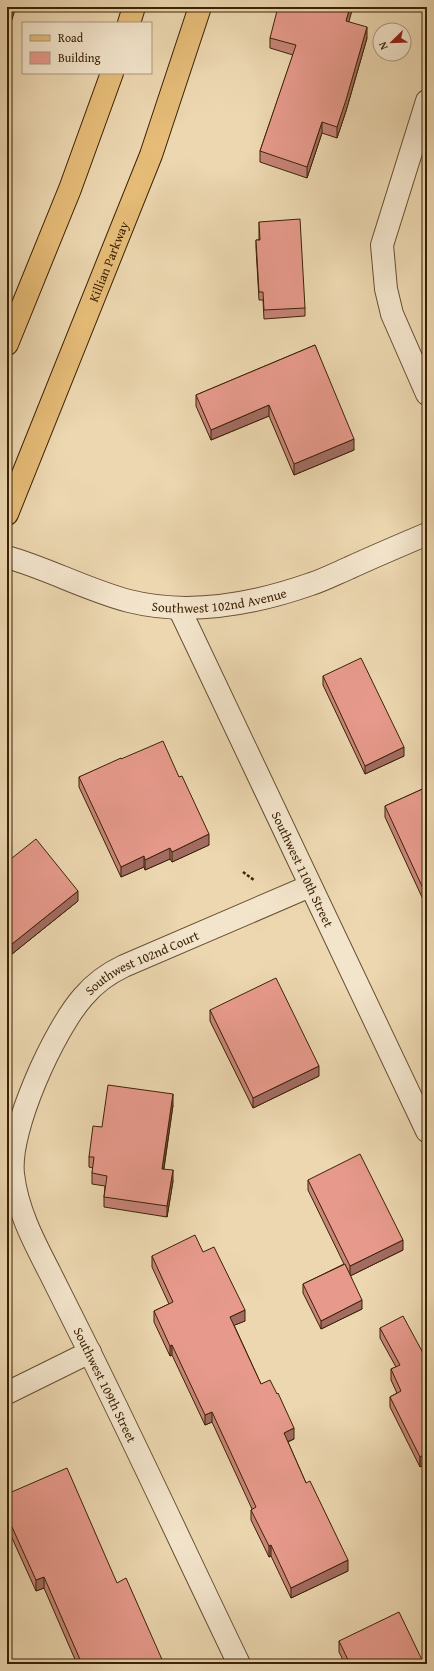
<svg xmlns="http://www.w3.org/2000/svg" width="434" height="1671" font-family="'Gentium Book Plus',serif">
  <rect width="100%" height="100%" fill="#ecd7b0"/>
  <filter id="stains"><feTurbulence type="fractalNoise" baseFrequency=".005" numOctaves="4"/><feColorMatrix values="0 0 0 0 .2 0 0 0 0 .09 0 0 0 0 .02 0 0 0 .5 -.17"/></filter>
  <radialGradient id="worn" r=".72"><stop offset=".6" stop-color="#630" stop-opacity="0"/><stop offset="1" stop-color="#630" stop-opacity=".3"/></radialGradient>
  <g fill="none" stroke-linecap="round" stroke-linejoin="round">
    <defs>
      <g id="minor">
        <path d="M427,101L382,245L386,289L392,314L427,394"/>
        <path id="s1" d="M7,557C49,569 87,590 129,601C188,616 254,604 311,584C324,580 337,573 349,568C375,556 401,545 427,534"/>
        <path id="s2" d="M179,608L427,1131"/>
        <path d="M7,1393L90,1352"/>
        <path id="s3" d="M239,1664C189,1560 140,1454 89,1351C76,1325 63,1299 50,1273C34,1242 17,1210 13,1174C8,1130 54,1030 83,997C94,984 109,973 124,966L310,886"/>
      </g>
      <g id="major">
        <path d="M129,23L134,7"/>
        <path d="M7,344L70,189L112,73"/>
        <path id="s4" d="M7,514L151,155L200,7"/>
      </g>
    </defs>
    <use href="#minor" stroke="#674f30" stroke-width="24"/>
    <use href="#major" stroke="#3b2205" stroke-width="24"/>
    <path stroke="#3b2205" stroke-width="2.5" stroke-dasharray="3 2" stroke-linecap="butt" d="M243,872L254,880"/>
    <use href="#minor" stroke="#f3e5cc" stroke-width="22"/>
    <use href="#major" stroke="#e6bc78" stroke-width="22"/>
  </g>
  <path fill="#c78478" stroke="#3b2205" d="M349,22L367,38L346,111L337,138L322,133L307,178L260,162V151L293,55L270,48V38Z
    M259,222L305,308V316L264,319L263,300H259L256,248V240H259Z
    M315,345L354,450L294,475L269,416L211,440L196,406V395Z
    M323,676L404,756L365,774L323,685Z
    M121,759L179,777L209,845L172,862L170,859L145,870L144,867L121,877L79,787V777Z
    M427,787V908L385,817V806Z
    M7,862L78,901L12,954L7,948Z
    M210,1010L319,1076L253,1108L210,1021Z
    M173,1105L164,1169L173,1181L167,1217L104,1207V1197L105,1186L92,1184V1173L93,1168L89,1167V1157L102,1127Z
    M308,1180L403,1250L350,1276L362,1309L321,1329L303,1293V1284L344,1264L308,1190Z
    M203,1252L245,1321L234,1325L261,1384L294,1439L288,1442L306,1483L348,1571L291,1598L271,1556L269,1557L251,1520V1510L252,1509L212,1422L205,1425L172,1355L170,1356L154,1322V1311L169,1304L152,1267V1256Z
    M380,1328L423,1353L420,1467L390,1407V1397L397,1393L391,1380V1369L396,1367L380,1338Z
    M7,1494L117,1583L164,1664H77L44,1588L36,1591L7,1527Z
    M339,1641L424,1664H345L339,1652Z"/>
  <path fill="#a26c62" stroke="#3b2205" d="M13,7H16L7,35V26Z
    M350,7H353L346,32V21Z
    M367,27V38L346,111L337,138V127Z
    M322,122V133L307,178V167Z
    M269,405V416L211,440V430Z
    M354,439V450L294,475V464Z
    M404,747V756L365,774V766Z
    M209,834V845L172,862V852Z
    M170,848V859L145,870V860Z
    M144,856V867L121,877V867Z
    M78,891V901L12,954V944Z
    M319,1066V1076L253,1108V1098Z
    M173,1094V1105L162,1179V1169Z
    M173,1170V1181L167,1217V1206Z
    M403,1240V1250L350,1276V1266Z
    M362,1300V1309L321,1329V1321Z
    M245,1310V1321L230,1327V1317Z
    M172,1345V1355L170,1356V1346Z
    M212,1412V1422L205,1425V1415Z
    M294,1428V1439L284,1443V1433Z
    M427,1453V1464L420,1467V1457Z
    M271,1545V1556L269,1557V1546Z
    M348,1560V1571L291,1598V1588Z
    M44,1577V1588L36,1591V1580Z"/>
  <path fill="#e79a8c" stroke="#3b2205" d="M7,7H13L7,26Z
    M278,7H350L346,21L367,27L346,100L337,127L322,122L307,167L260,151L296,45L270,38Z
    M300,219L305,308L264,310L263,292H259L256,240H260L259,222Z
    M315,345L354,439L294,464L269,405L211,430L196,395Z
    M361,658L404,747L365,766L323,676Z
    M163,741L179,777L182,776L209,834L172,852L170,848L145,860L144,856L121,867L79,777L121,758V759Z
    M427,787V897L385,806Z
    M36,839L78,891L12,944L7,937V862Z
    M276,978L319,1066L253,1098L210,1010Z
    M108,1085L173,1094L162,1169L173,1170L167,1206L104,1197L107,1176L92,1173L94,1157H89L93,1126L102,1127Z
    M360,1154L403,1240L350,1266L308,1180Z
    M195,1235L203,1252L214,1247L245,1310L230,1317L261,1384L270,1380L277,1394L278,1393L294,1428L284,1433L306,1483L310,1481L348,1560L291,1588L271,1545L269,1546L251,1510L256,1507L212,1412L205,1415L172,1345L170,1346L154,1311L173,1302L152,1256Z
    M345,1264L362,1300L321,1321L303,1284Z
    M403,1316L423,1353L427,1352V1453L420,1457L390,1397L401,1391L391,1369L400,1365L380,1328Z
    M67,1468L117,1583L126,1578L164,1664H82L44,1577L36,1580L7,1516V1494Z
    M399,1612L424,1664H350L339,1641Z"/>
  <g text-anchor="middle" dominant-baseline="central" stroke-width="3" stroke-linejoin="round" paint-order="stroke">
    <g font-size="13" fill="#3b2205" stroke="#f3e5cc">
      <text stroke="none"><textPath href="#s4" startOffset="272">Killian Parkway</textPath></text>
      <text stroke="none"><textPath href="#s1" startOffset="221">Southwest 102nd Avenue</textPath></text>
      <text stroke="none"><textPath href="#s2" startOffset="289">Southwest 110th Street</textPath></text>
      <text stroke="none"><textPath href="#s3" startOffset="803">Southwest 102nd Court</textPath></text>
      <text transform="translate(105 1385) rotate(64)">Southwest 109th Street</text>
    </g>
  </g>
  <rect width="434" height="1671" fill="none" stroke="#ecd7b0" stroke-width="24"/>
  <rect x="8" y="8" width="418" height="1655" fill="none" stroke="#3b2205" stroke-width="2"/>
  <rect x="12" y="12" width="410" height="1647" fill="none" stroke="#3b2205"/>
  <rect x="22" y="22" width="130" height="52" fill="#f3e5cc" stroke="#a9977c"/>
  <rect x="30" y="35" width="20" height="6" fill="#e6bc78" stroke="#a9977c"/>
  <text x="58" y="42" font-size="12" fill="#3b2205">Road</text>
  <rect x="30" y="52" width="20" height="12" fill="#e79a8c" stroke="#a9977c"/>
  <text x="58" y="62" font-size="12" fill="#3b2205">Building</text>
  <g transform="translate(392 42) rotate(247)"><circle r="19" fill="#f3e5cc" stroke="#a9977c"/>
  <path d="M0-3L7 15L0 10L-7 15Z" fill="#8f2418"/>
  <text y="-6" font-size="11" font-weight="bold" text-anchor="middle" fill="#3b2205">N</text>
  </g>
  <rect width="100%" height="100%" filter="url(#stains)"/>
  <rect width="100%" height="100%" fill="url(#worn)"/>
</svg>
